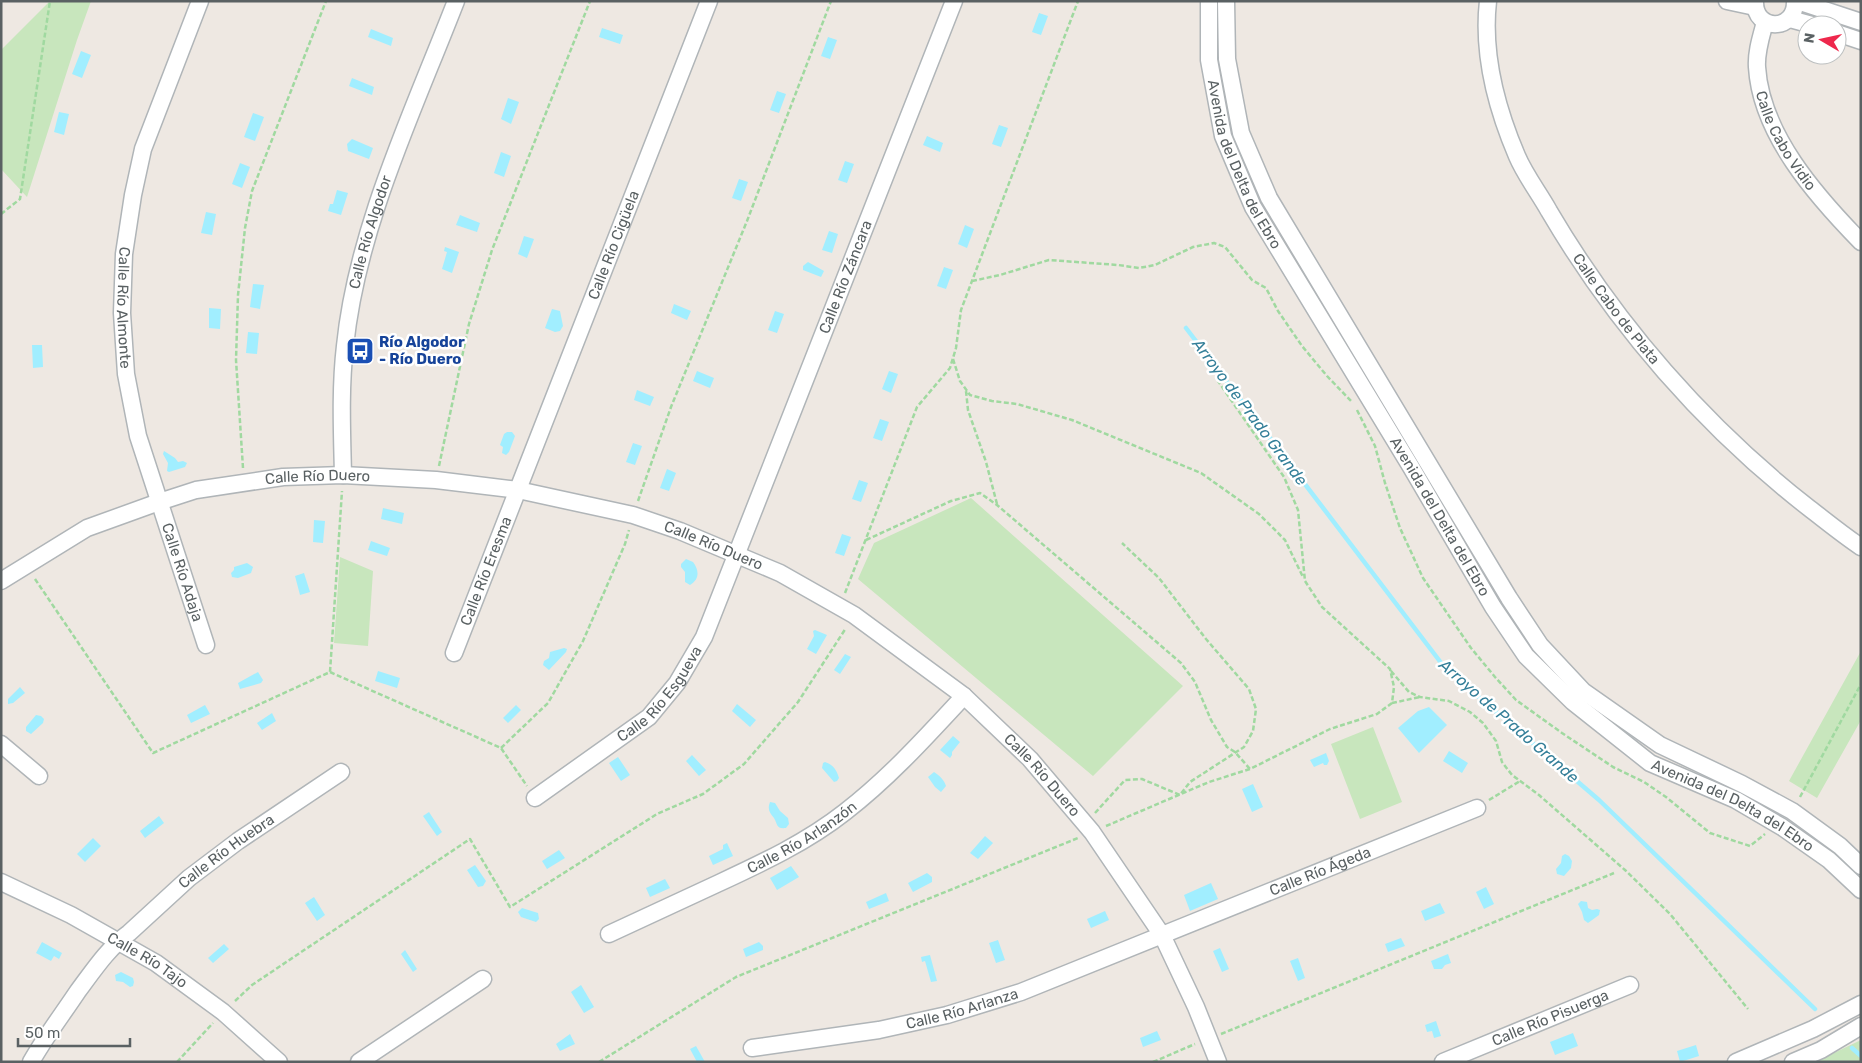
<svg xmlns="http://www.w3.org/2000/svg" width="1862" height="1063" font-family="Rubik,sans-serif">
  <rect width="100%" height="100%" fill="#eee8e2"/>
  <path fill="#c8e6bd" d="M50,1H91L77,40L27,197L1,169V50Z
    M971,498L1183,686L1093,776L858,579L874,543Z
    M340,557L373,571L368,646L334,643Z
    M1861,651V720L1817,798L1789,781Z
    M1373,727L1402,802L1360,819L1331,744Z
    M1861,1040V1062H1815Z"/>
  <path fill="#a1eeff" d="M1039,13L1048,16L1041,35L1032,32Z
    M602,28L623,35L620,44L599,37Z
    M371,29L393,38L391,46L368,37Z
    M828,37L837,40L830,59L821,56Z
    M81,51L91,55L82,78L72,74Z
    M352,78L374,87L372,95L349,86Z
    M777,91L786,94L779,113L770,110Z
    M508,98L519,102L511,124L501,119Z
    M59,112L69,114L64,135L54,132Z
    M253,113L264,117L255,141L244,137Z
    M999,125L1008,128L1001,147L992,144Z
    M927,136L943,143L940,152L923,145Z
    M352,139L373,148L369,159L348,151L347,144Z
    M501,152L511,156L504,177L494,173Z
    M845,161L854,164L847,183L838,180Z
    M240,163L250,167L242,188L232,184Z
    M739,179L748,182L741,201L732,198Z
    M337,190L348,193L341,215L328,211L330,204H333Z
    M206,212L216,214L212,235L201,233Z
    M460,215L480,223L477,232L456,225Z
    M965,225L974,229L967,248L958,244Z
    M829,231L838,234L832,253L822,250Z
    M524,236L534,239L527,258L518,254Z
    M445,247L459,252L452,273L442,269L447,252L444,251Z
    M808,262L824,271L821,277L803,270V266Z
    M944,267L953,270L946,289L937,286Z
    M253,284L264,285L260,309L250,307Z
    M674,304L691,311L687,320L671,313Z
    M209,308L221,309L220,329L209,328Z
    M552,309L560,311L563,326L560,331L555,332L545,328Z
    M775,311L784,314L777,333L768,330Z
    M248,332L259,333L257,354L246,353Z
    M32,345H42L43,367L33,368Z
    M697,371L714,378L710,388L693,381Z
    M889,371L898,374L891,393L882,389Z
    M637,390L654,397L650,406L634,400Z
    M880,419L889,422L882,441L873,438Z
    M507,432H512L515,436L509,452L506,455L502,453L503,447L500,445L504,434Z
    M633,443L642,446L635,465L626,462Z
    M164,451L175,458L178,462L183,461L187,463L185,467L169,472L167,471L168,463L163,454Z
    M667,469L676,473L669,491L660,488Z
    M859,480L868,483L861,502L852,499Z
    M383,508L404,513L402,524L381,519Z
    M314,520L325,521L323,543L313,542Z
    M842,534L851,537L844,556L835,553Z
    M371,541L390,548L387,556L368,550Z
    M686,559L693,562C699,570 700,579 690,585L685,582V572L681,567V564Z
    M247,563L253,567L251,573L238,578L232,577L231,573L234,570V567Z
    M304,573L310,592L300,595L295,576Z
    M815,630L827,635L816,654L807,649L814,636L813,631Z
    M564,648L567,649L566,652L549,670L543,665L544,661L549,658L550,652Z
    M845,654L851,657L840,674L834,670Z
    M378,671L400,678L397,688L375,681Z
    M258,672L263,680L261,683L240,689L238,683Z
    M20,687L25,693L13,703L8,704V699Z
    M737,704L756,720L750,727L732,711Z
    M205,705L210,714L191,723L187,715Z
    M516,705L521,710L508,723L503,718Z
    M1429,707L1447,725L1419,753L1398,728L1418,711Z
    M272,713L276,721L262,730L257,723Z
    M36,715L41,716L44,719L43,723L31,734L26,731V727Z
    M953,736L960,742L952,752V755L950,758L940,750Z
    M1449,751L1468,763L1462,773L1443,761Z
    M1326,753L1329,761L1327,765H1324L1323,763L1314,767L1310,760Z
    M692,755L706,770L699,776L686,761Z
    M618,757L630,775L621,781L609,763Z
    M825,762C834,765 837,771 839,778L837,781L834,782L822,768L823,763Z
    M934,772C940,776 944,780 946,786L941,792L935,787L928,777Z
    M1253,784L1263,807L1252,812L1242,789Z
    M770,802L775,803L780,811L788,818L789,824L786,828C776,829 778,825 774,818C770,813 767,810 770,802Z
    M429,812L442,832L437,836L423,816Z
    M159,816L164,823L145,838L140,831Z
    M985,836L993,843L978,859L970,853Z
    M93,838L101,846L85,862L77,854Z
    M727,843L733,856L713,865L709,856L723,849V845Z
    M559,850L565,858L547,869L542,861Z
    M1565,854L1569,856L1572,861L1571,868L1564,876L1557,874L1556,869L1561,863L1562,856Z
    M475,865L486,881L483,886L478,887L467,870Z
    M791,866L799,877L777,890L770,878Z
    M927,873L932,877V882L913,892L908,883Z
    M665,879L670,888L650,897L646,888Z
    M1211,883L1218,899L1190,911L1184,895Z
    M1486,887L1494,904L1484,909L1476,892Z
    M886,893L889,901L869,909L866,902Z
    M314,897L325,915L317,921L305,903Z
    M1581,901L1587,902L1588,908L1592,910L1597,909L1600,910L1599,915L1588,923L1584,920L1582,912L1578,904Z
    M1440,903L1445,913L1425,921L1421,911Z
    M522,908L538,913L539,919L536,922L521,917L518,912Z
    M1105,911L1109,920L1091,928L1087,919Z
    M1401,938L1405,946L1388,952L1385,944Z
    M998,940L1005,960L996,963L989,943Z
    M42,942L62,953L59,959L54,956L51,961L36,953Z
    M759,942L763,946V950L746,957L743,949Z
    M224,944L229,949L213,963L208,958Z
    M1220,948L1229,969L1222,972L1213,951Z
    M405,950L417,969L413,972L401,954Z
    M1448,954L1451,963L1445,965L1442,969H1434L1431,961Z
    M930,955L937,981L931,982L925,961L922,962L921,957Z
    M1298,958L1305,978L1298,981L1290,961Z
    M121,972L133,978L134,982L133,986L130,987L123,982L116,981L115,975Z
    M581,985L594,1007L584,1013L571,992Z
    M1436,1021L1441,1036L1434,1038L1432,1031L1427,1032L1425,1025Z
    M1157,1031L1161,1040L1143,1047L1140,1038Z
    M1573,1033L1578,1046L1555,1055L1550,1042Z
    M570,1034L575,1044L560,1051L556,1044Z
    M1696,1045L1699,1056L1680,1062L1677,1051Z
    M696,1046L705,1062H697L690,1049Z"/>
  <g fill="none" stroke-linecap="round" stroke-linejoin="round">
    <path stroke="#a1eeff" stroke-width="4.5" d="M1186,328L1445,668L1599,800L1815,1009
      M1852,1048L1861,1056"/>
    <defs>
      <g id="minor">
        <path id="s1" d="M200,1L143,149L133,195L124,254L122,313L126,374L138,436L206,645"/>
        <path id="s2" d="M1209,1V60L1223,136L1253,207L1411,467L1493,607L1526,656L1573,702L1650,763L1736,800L1782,827L1829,860L1861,890"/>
        <path d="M1226,1L1227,59L1241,133L1269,198L1509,598L1540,645L1583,691L1660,745L1742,784L1792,811L1840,846L1861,866"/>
        <path id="s3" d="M1488,1C1482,54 1496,107 1517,156C1525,175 1539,193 1549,211C1616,325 1705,427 1809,508C1826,521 1843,535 1861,547"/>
        <path d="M1727,1L1755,7"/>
        <path d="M1755,1C1754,32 1796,32 1795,1"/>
        <path d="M1797,1L1861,22"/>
        <path d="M1790,19L1812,25"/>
        <path id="s4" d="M1765,22C1761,37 1756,52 1757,67C1761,134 1816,196 1861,242"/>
        <path d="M1837,33L1861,41"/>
        <path id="s5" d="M343,475C342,432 340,389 345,346C357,228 413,112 456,1"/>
        <path id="s6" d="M1,581L87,528L159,502L196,490L283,477L343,475L436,480L518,490L633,515L680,531L780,573L854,615L964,696L1030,759L1092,832L1162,935L1196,1007L1218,1062"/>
        <path id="s7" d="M454,653L709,1"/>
        <path d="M1,744L39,776"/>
        <path id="s8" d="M535,798L649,717L677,683L704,637L954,1"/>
        <path id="s9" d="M1,882L71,915L156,963L223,1012L279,1062"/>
        <path id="s10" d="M609,934C646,917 683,900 719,883C762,863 807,842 845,812C889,778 926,737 964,696"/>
        <path id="s11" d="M752,1048L879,1030L947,1015L1021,992L1477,808"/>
        <path id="s12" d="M31,1062C45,1037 62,1015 78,991C93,971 108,948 129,933L189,878L238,841L341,772"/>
        <path d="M359,1062L483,979"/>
        <path id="s13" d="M1443,1062L1630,985"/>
        <path d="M1736,1062L1813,1029L1861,1004"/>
        <path d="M1793,1062L1821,1050L1861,1026"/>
      </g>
    </defs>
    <use href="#minor" stroke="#b0b5b8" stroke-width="19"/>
    <path stroke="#a0d9a0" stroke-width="2.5" stroke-dasharray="5 2.5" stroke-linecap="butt" d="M1,214L20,199L50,1
      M972,281L1000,275L1049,260L1118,265L1139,268L1155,265L1193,247L1214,243L1225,247L1252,280L1266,288L1278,311L1302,346L1327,376L1351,401
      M953,359L960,381L970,395L992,401L1017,404L1072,420L1201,473L1259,514L1285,540L1303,577
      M966,391L968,410L986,462L997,504
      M1357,410L1375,446L1385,483L1400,528L1423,578L1471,648L1495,677L1516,700L1562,733L1613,767L1644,782L1666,797L1710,833L1750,846L1765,834
      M439,466L469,324L492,250L590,1
      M243,468L236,360L238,295L245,228L252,191L326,1
      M638,501L671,407L747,221L831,1
      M866,540L951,501L980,493L997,505L1181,663L1195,682L1211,720L1227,747L1235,752L1250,769
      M35,579L153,753L330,672L342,491
      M845,593L917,407L950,368L956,348L961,310L1078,1
      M1391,671L1409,692L1420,697L1449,701L1470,712L1483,723L1496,741L1502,762L1512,775L1539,795L1625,870L1670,914L1748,1009
      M330,672L501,748L527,786
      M1392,703L1420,697
      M501,748L548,703L583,641L625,544L629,530
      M1800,797L1861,684
      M1489,800L1520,781
      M1095,813L1125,780L1142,779L1180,795L1190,782L1244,747L1253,731L1256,709L1249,689L1206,639L1159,578L1122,543
      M1106,826L1209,782L1250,769L1330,729L1377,714L1392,703L1394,687L1390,669L1322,607L1305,581L1298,510L1284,477L1218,381
      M235,1001L252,985L470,839L510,907L657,814L703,794L744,764L798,702L846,628
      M1221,1034L1614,873
      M177,1062L213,1023
      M599,1062L736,977L1078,838
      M1153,1062L1195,1044"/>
    <use href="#minor" stroke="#fff" stroke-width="16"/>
  </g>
  <defs>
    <symbol id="bus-square" viewBox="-11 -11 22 22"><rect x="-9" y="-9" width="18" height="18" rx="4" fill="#1a4fb4" stroke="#fff"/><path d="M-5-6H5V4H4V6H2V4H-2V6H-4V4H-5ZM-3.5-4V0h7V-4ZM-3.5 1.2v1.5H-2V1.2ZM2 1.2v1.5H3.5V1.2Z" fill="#fff"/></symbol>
  </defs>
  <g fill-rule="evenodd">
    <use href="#bus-square" x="344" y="335" width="32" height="32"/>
  </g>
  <g text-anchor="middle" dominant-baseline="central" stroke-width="5" stroke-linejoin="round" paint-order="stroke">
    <g font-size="15" fill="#5a6163" stroke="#fff">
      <text stroke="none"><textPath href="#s4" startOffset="126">Calle Cabo Vidio</textPath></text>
      <text stroke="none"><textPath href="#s2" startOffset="170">Avenida del Delta del Ebro</textPath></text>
      <text stroke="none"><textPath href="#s5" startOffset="246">Calle Río Algodor</textPath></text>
      <text stroke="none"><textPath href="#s7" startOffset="438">Calle Río Cigüela</textPath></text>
      <text stroke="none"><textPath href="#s8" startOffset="624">Calle Río Záncara</textPath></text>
      <text stroke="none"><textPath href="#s1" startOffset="319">Calle Río Almonte</textPath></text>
      <text stroke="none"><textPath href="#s3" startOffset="342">Calle Cabo de Plata</textPath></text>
      <text stroke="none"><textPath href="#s6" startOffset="339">Calle Río Duero</textPath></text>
      <text stroke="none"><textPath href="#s2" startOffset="575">Avenida del Delta del Ebro</textPath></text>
      <text stroke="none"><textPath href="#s6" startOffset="744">Calle Río Duero</textPath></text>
      <text stroke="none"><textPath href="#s7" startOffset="88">Calle Río Eresma</textPath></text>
      <text stroke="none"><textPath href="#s1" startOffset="592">Calle Río Adaja</textPath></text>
      <text stroke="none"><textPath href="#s8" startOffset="164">Calle Río Esgueva</textPath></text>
      <text stroke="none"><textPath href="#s6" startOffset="1149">Calle Río Duero</textPath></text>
      <text stroke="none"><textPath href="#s2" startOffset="996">Avenida del Delta del Ebro</textPath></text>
      <text stroke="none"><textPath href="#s10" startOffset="216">Calle Río Arlanzón</textPath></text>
      <text stroke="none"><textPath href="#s12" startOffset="290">Calle Río Huebra</textPath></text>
      <text stroke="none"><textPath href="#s11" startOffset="598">Calle Río Ágeda</textPath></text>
      <text stroke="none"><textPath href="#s9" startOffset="166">Calle Río Tajo</textPath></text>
      <text stroke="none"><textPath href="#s11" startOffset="214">Calle Río Arlanza</textPath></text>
      <text stroke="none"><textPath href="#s13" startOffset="116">Calle Río Pisuerga</textPath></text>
    </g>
    <g font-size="15" font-weight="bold" fill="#164399" stroke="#fff" text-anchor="start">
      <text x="379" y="342">Río Algodor<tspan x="379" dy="17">- Río Duero</tspan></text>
    </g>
    <g font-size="16" font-style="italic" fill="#347f99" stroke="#fff">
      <text transform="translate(1250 412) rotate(53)">Arroyo de Prado Grande</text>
      <text transform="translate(1509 721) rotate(41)">Arroyo de Prado Grande</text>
    </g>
  </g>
  <rect width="1862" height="1063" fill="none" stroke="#5a6163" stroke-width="5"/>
  <g transform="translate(1822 40) rotate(279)"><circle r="24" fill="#ffffff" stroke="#bdc0c1"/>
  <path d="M0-4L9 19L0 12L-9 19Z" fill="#ee284c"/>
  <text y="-8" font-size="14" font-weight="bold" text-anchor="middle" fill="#5a6163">N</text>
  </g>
  <path d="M18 1038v8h112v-8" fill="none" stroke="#5a6163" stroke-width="2.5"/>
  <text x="25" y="1038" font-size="15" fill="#5a6163" stroke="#ffffff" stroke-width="4" paint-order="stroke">50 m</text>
</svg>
